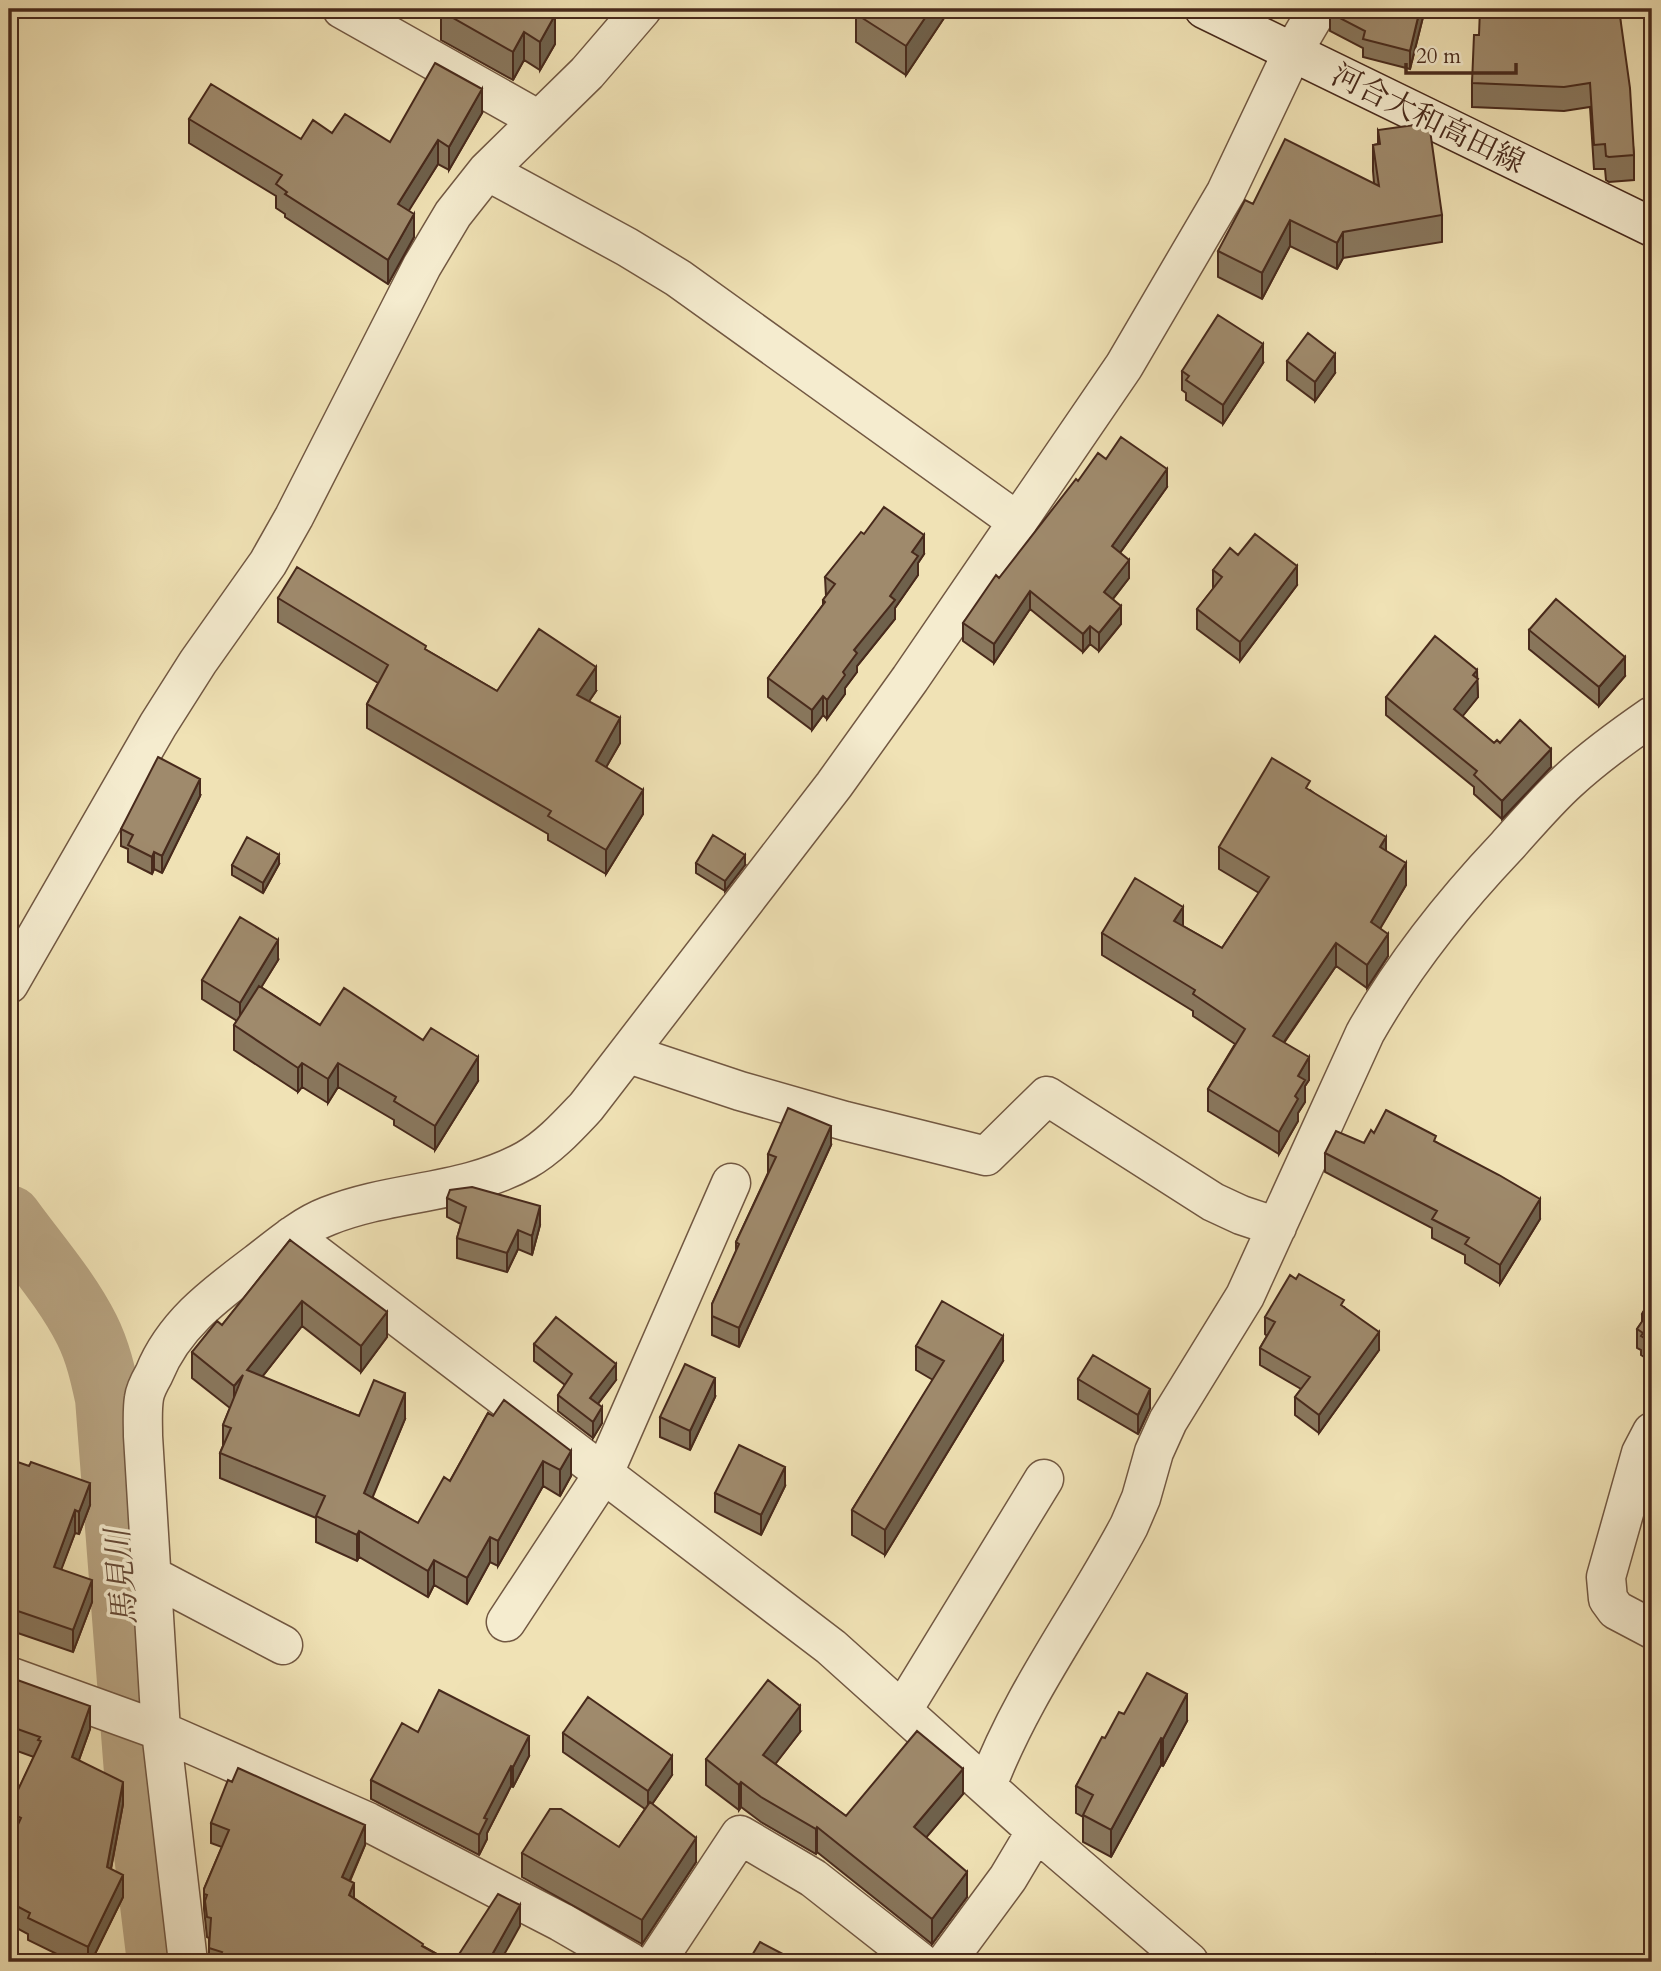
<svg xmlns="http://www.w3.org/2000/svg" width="1661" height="1971" font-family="Cardo,'Noto Serif JP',serif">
  <rect width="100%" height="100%" fill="#f0e2b5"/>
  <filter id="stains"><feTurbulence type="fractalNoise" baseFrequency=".00286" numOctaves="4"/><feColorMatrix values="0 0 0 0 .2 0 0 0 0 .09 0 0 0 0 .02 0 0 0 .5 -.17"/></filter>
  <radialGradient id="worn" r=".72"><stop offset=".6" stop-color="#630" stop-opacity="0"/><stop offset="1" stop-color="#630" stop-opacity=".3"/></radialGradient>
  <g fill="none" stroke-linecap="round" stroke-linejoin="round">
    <path stroke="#b7a381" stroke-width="66" d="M9,1218C35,1254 67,1290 87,1330C98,1352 103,1375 108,1398L137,1772L160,1962"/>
    <defs>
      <path id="minor" d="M342,9L539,120
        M487,171L627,247L678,278L1018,522
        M9,984L158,725L198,662L268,563L294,517L422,266L453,214L487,171L587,73L642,9
        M629,1054L740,1091L845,1121L986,1156L1047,1096L1213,1202L1241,1215L1277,1227
        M292,1236L831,1647L1036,1831L1189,1962
        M1652,1432L1641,1453L1606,1577L1608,1599L1616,1610L1652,1629
        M152,1576L283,1645
        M506,1622L604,1473L731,1183
        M9,1676L161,1731L368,1822L561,1922L630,1962
        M902,1711L1044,1479
        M987,1786C1022,1693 1083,1613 1129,1526L1141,1498L1154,1452L1168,1421L1245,1296L1365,1033C1404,964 1452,904 1506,847C1526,825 1546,801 1568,781C1594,757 1623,736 1652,716
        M188,1962L161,1731L143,1436C143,1423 142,1410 144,1398C145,1390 150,1381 154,1374C174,1324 216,1294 257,1263C279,1246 302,1226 328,1216C393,1190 463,1195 526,1160C549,1147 568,1126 586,1107L834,785L910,679L1124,366L1226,192L1292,53L1318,9
        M656,1962L740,1835L813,1878L920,1962
        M946,1962L1008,1878L1036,1831"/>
      <path id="secondary" d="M1204,9L1652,227"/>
    </defs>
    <use href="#minor" stroke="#725842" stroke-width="41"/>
    <use href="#secondary" stroke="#482a1c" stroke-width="41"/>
    <use href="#minor" stroke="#f5eccf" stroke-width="38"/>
    <use href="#secondary" stroke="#f5eccf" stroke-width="38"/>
  </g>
  <path fill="#89775d" stroke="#482a1c" stroke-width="2" d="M950,9L906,75L856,42V14Z
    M1425,9L1410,69L1363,57V48L1330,31V13Z
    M1619,9L1634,155V180L1609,182L1606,180L1605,169H1594L1590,107L1564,111L1472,107V83L1479,35Z
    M441,11L553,14L555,44L540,70L524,60L513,80L441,40Z
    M482,113L449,170L438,164L408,211L414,237L388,284L285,217V214L276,208V196L189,143V119L301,139L332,133L390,142Z
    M1378,130L1442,215V242L1343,258L1337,269L1290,246L1262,299L1218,277V251L1253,204L1374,183L1373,171V145L1378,144Z
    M1652,159V196L1645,194V184Z
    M1287,361L1335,373L1315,401L1287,380Z
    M1263,363L1223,424L1186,400V393L1182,390V371Z
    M1106,459L1167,487L1120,553L1129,578L1113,599L1121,624L1099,651L1090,644L1083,652L1030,609L994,663L963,641V623L1078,481Z
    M864,534L924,554L918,563V575L895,608V619L857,666V672L845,688V694L827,719L823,715L812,730L768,697V678L823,605V600L826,596L825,577Z
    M1238,555L1297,585L1240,661L1197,629V609L1213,589V570Z
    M278,598L426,650L497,691H596L589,701L620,743L606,767L643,814L606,874L548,840V834L367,728V704L378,683L278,622Z
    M1529,630L1625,676L1599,706L1529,649Z
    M1477,678L1478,697L1462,716L1494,743H1500L1551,767L1502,819L1474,794V787L1386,715V697Z
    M1310,790L1386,851L1406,885L1380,928L1388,956L1367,988L1336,966L1284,1043L1309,1080L1305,1086V1102L1298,1113V1121L1279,1154L1208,1111V1089L1235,1044L1193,1016V1011L1102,955V933L1183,926L1222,948L1259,893L1219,869V847Z
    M200,796L162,873L154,869L152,874L128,862V849L121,846V829Z
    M696,863L745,865L725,891L696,873Z
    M279,864L263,893L232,875V865Z
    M278,960L261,987L320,1025L478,1081L435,1150L394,1125V1120L338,1087L328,1103L302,1087L298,1092L234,1050V1025L237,1021L202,999V980Z
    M1374,1133L1436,1142L1540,1219L1500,1284L1465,1263V1255L1432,1238V1228L1325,1172V1153L1364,1143Z
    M831,1145L739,1347L712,1335V1304L736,1252V1242L768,1173V1154Z
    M447,1198L540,1225L532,1255L518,1249L507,1272L457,1258V1238L461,1224L447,1217Z
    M290,1240L387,1337L361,1372L302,1326L262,1377L359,1416L405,1419L372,1497L418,1523L450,1481L488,1413L571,1476L560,1496L543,1486L498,1566L490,1562L467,1604L434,1585L428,1597L359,1557L357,1561L316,1542V1518L220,1478V1453L223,1446V1425L230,1408L192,1378V1352L222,1325Z
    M1652,1297V1362L1641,1355V1350L1637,1348V1329L1642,1322V1314Z
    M1344,1307L1379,1350L1319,1433L1295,1415V1397L1301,1389L1260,1365V1348L1267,1336L1265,1334V1317Z
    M534,1344L616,1380L598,1404L602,1423L593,1438L558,1411V1395L565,1385L534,1361Z
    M916,1346L1003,1361L885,1555L852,1535V1510L933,1380L916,1370Z
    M1078,1379L1150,1408L1138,1434L1078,1399Z
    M715,1397L690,1450L660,1437V1417Z
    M9,1459L90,1505L79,1534L75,1533L61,1569L92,1602L73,1652L9,1630Z
    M785,1486L761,1535L715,1512V1493Z
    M9,1677L90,1729L79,1760L123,1804L111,1869L123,1897L91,1962H73L28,1940V1934L9,1924V1844L12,1836L9,1834V1809L34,1757L9,1748Z
    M1124,1714L1187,1721L1163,1766L1161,1765L1111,1857L1083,1842V1817L1076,1813V1786L1105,1738Z
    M418,1732L529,1756L513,1787L511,1786L487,1833V1839L479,1855L371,1799V1780Z
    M800,1732L775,1764L846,1816L963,1794L926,1837L967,1897L932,1944L817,1852L816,1854L761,1822L741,1807L739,1810L706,1785V1759Z
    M563,1733L672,1775L652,1804L696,1862L642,1944L522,1877V1853L619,1847L645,1809L563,1752Z
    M211,1823L365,1845L350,1881L354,1898L423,1946L451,1962H209V1938L207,1937L204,1909V1889L222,1847L211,1843Z"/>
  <path fill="#6f614c" stroke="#482a1c" stroke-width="2" d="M540,9H556L540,35Z
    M931,9H950L906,75V46Z
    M1420,9H1425L1410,69V51Z
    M555,15V44L540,70V42Z
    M524,32V60L513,80V52Z
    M482,89V113L449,170V147Z
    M438,140V164L398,228V204Z
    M414,214V237L388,284V260Z
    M1290,220V246L1262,299V273Z
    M1343,232V258L1337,269V243Z
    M1263,344V363L1223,424V405Z
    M1335,354V373L1315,401V382Z
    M1167,469V487L1112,564V546Z
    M924,535V554L918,563V575L895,608V619L857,666V672L845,688V694L827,719V700L854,650L890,596L912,552Z
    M1129,560V578L1104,610V592Z
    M1297,566V585L1240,661V642Z
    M1030,591V609L994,663V644Z
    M1121,606V624L1099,651V633Z
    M1090,626V644L1083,652V634Z
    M1625,657V676L1599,706V687Z
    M596,667V691L577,719V695Z
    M1477,670L1478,697L1454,727V709L1473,675Z
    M823,696V715L812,730V710Z
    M620,718V743L596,785V761Z
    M1551,749V767L1502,819V801Z
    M200,779V796L162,873V856Z
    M643,790V814L606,874V850Z
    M1386,837V859L1380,847Z
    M154,852V869L152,874V857Z
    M279,855V864L263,893V883Z
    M745,855V865L725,891V881Z
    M1406,863V885L1371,944V922Z
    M1183,907V929L1174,921Z
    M1388,934V956L1367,988V965Z
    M278,940V960L240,1022V1003Z
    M1336,943V966L1273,1058V1036Z
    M478,1057V1081L435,1150V1126Z
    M1309,1057V1080L1305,1086V1102L1298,1113V1121L1279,1154V1132L1295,1096L1298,1076Z
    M302,1063V1087L298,1092V1068Z
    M338,1063V1087L328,1103V1079Z
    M831,1126V1145L739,1347V1328Z
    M1540,1199V1219L1500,1284V1265Z
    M540,1206V1225L532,1255V1236Z
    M518,1230V1249L507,1272V1253Z
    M302,1301V1326L247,1396V1370Z
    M387,1312V1337L361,1372V1346Z
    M1379,1332V1350L1319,1433V1415Z
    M1003,1336V1361L885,1555V1530Z
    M616,1364V1380L590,1414V1398Z
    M243,1375L234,1411V1386Z
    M715,1378V1397L690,1450V1431Z
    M1150,1389V1408L1138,1434V1415Z
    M405,1393V1419L364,1518V1493Z
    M602,1407V1423L593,1438V1422Z
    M571,1451V1476L560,1496V1470Z
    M543,1461V1486L498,1566V1541Z
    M785,1467V1486L761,1535V1515Z
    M90,1483V1505L79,1534V1512Z
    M75,1510V1533L54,1589V1567Z
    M359,1531V1557L357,1561V1535Z
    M490,1537V1562L467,1604V1578Z
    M434,1560V1585L428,1597V1571Z
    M92,1580V1602L73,1652V1630Z
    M1187,1694V1721L1163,1766V1739Z
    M90,1706V1729L72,1779V1757Z
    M800,1706V1732L763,1780V1755Z
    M529,1736V1756L513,1787V1767Z
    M1161,1738V1765L1111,1857V1830Z
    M672,1756V1775L648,1810V1791Z
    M511,1766V1786L487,1833V1839L479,1855V1835L484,1818Z
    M963,1769V1794L914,1852V1827Z
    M123,1782V1804L107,1889V1867Z
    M741,1782V1807L739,1810V1785Z
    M365,1825V1845L342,1898V1877Z
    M817,1827V1852L816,1854V1829Z
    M696,1838V1862L642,1944V1920Z
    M967,1872V1897L932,1944V1919Z
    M123,1875V1897L91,1962H88V1947Z
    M354,1883V1903L349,1895Z
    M520,1905V1926L500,1962H488Z"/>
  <path fill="#9f8a6c" stroke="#482a1c" stroke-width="2" d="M442,9H543L555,15L540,42L524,32L513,52L441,11Z
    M859,9H931L906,46L856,14Z
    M1333,9H1420L1410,51L1363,39L1365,31L1330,13Z
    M1480,9H1619L1630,88L1634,155L1609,157L1606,156L1605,144L1594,145L1590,83L1564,87L1472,83L1474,35H1479Z
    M435,63L482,89L449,147L438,140L398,204L414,214L388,260L285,194L287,192L276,184L282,175L189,119L211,84L301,139L313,120L332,133L345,114L390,142Z
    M1429,123L1442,215L1343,232L1337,243L1290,220L1262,273L1218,251L1245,200L1253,204L1285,139L1379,186L1373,145L1380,144L1378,130Z
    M1652,159V186L1645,184Z
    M1218,315L1263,344L1223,405L1186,380L1189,376L1182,371Z
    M1308,333L1335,354L1315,382L1287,361Z
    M1121,437L1167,469L1112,546L1129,560L1104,592L1121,606L1099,633L1090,626L1083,634L1030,591L994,644L963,623L996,575L999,578L1076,479L1078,481L1098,453L1106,459Z
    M884,507L924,535L912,552L918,556L890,596L895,600L854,650L857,653L843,672L845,675L827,700L823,696L812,710L768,678L825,602L823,600L835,584L825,577L861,532L864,534Z
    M1255,534L1297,566L1240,642L1197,609L1222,577L1213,570L1230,548L1238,555Z
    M297,567L426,646L425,649L497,691L539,629L596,667L577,695L620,718L596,761L643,790L606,850L548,816L551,811L367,704L388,665L278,598Z
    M1556,599L1625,657L1599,687L1529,630Z
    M1435,636L1477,670L1473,675L1478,679L1454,709L1494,743L1497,740L1500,743L1520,720L1551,749L1502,801L1474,775L1477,771L1386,697Z
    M158,757L200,779L162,856L154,852L152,857L128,845L133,835L121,829Z
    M1272,758L1310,781L1306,788L1386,837L1380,847L1406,863L1371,922L1388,934L1367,965L1336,943L1273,1036L1309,1057L1298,1076L1305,1080L1295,1096L1298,1099L1279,1132L1208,1089L1245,1029L1193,994L1195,990L1102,933L1135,878L1183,907L1174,921L1222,948L1269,877L1219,847Z
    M713,835L745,855L725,881L696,863Z
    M247,837L279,855L263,883L232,865Z
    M240,917L278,940L240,1003L202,980Z
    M259,986L320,1025L344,988L423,1040L431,1028L478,1057L435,1126L394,1101L396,1097L338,1063L328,1079L302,1063L298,1068L234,1025Z
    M788,1108L831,1126L739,1328L712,1316V1304L739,1244L736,1242L776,1157L768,1154Z
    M1386,1110L1436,1136L1434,1141L1499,1175L1540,1199L1500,1265L1465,1244L1469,1238L1432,1219L1437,1211L1325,1153L1336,1131L1364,1143L1371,1130L1374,1133Z
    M472,1187L540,1206L532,1236L518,1230L507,1253L457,1238L466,1207L447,1198L450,1190Z
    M290,1240L387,1312L361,1346L302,1301L247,1370L359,1416L374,1380L405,1393L364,1493L418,1523L444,1477L450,1481L488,1413L493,1416L504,1400L571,1451L560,1470L543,1461L498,1541L490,1537L467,1578L434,1560L428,1571L359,1531L357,1535L316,1516L325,1496L220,1453L231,1428L223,1425L243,1375L234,1386L192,1352L217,1321L222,1325Z
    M1299,1274L1344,1300L1341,1305L1379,1332L1319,1415L1295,1397L1310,1377L1260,1348L1275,1322L1265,1317L1290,1275L1296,1279Z
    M1652,1297V1343L1641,1336L1643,1333L1637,1329L1645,1317L1642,1314Z
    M942,1301L1003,1336L885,1530L852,1510L944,1361L916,1346Z
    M556,1317L616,1364L590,1398L602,1407L593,1422L558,1395L572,1374L534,1344Z
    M1093,1355L1150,1389L1138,1415L1078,1379Z
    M685,1364L715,1378L690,1431L660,1417Z
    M739,1445L785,1467L761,1515L715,1493Z
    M9,1459L29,1466L31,1462L90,1483L79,1512L75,1510L54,1567L92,1580L73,1630L9,1608Z
    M1147,1673L1187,1694L1163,1739L1161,1738L1111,1830L1083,1815L1093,1795L1076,1786L1102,1737L1105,1738L1119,1712L1124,1714Z
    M9,1677L90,1706L72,1757L123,1782L107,1867L123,1875L88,1947L28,1918L30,1913L9,1902V1844L21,1818L9,1812V1809L41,1741L38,1740L40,1737L9,1726Z
    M768,1680L800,1706L763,1755L846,1816L917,1731L963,1769L914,1827L967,1872L932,1919L817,1827L816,1829L761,1797L741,1782L739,1785L706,1759Z
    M439,1690L529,1736L513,1767L511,1766L484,1818L487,1819L479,1835L371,1780L402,1723L418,1732Z
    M588,1697L672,1756L648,1791L563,1733Z
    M238,1768L365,1825L342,1877L354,1883L349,1895L423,1944L422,1946L451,1962H217L222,1952L209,1948L211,1918L207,1917L205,1901L207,1895L204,1894V1889L229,1830L211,1823L228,1780L232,1782Z
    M650,1802L696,1838L642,1920L522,1853L550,1809H561L619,1847Z
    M498,1894L520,1905L488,1962H454Z
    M760,1942L798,1962H748Z
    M1376,1954L1391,1962H1372Z"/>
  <g text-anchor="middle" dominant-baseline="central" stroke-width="7" stroke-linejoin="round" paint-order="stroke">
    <g font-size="30" fill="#482a1c" stroke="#f5eccf">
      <text transform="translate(1428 119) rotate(26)">河合大和高田線</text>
    </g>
    <g font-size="32" font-style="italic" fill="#644835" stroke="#f5eccf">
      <text transform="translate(122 1577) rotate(-95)">馬見川</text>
    </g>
  </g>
  <rect width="1661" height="1971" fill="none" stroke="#f0e2b5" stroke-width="35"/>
  <rect x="10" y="10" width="1640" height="1950" fill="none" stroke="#482a1c" stroke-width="3.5"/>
  <rect x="18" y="18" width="1626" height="1936" fill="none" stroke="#482a1c" stroke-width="2"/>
  <path d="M1406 63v10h110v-10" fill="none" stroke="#482a1c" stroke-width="3.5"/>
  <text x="1416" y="63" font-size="21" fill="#482a1c" stroke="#f5eccf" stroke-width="5" paint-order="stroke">20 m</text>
  <rect width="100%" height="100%" filter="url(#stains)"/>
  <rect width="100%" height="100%" fill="url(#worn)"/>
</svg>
